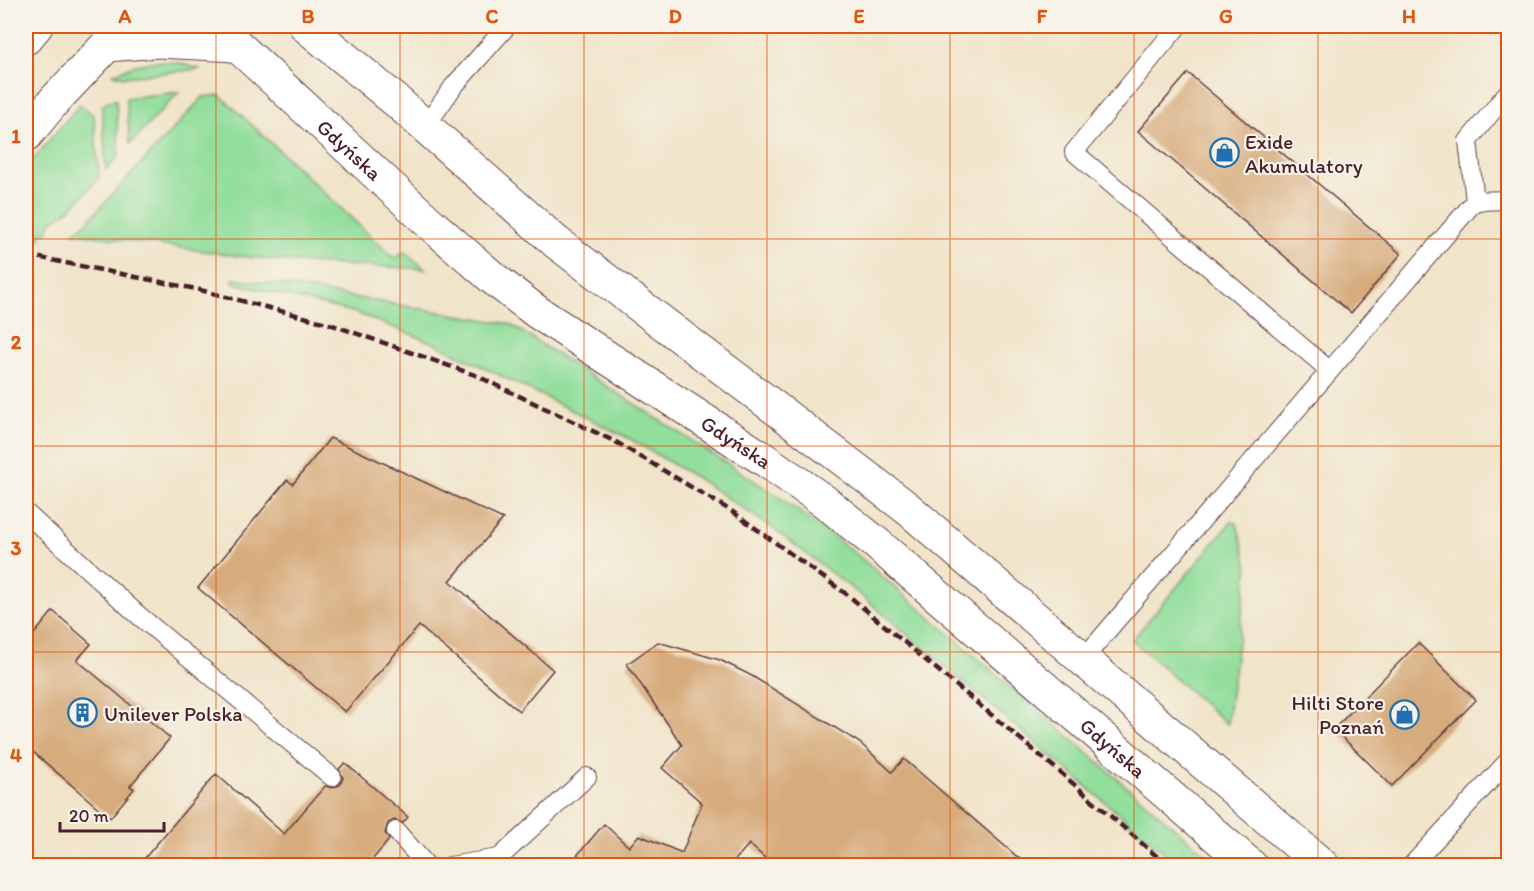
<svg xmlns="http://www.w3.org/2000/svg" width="1534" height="891" font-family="Itim,sans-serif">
  <rect width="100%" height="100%" fill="#f7f3e8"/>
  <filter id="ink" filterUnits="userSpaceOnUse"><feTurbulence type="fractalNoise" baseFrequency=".0167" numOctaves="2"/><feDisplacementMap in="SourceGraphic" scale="12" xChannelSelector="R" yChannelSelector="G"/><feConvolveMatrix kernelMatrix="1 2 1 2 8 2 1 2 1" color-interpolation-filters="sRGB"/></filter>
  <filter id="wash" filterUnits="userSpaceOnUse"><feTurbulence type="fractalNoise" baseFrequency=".008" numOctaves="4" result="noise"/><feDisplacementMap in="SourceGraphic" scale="24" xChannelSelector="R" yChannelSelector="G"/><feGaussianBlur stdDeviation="1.35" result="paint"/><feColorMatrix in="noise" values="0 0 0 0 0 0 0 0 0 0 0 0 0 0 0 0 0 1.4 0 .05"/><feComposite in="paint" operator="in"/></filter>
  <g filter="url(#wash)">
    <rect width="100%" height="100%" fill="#f0e4c9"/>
    <path fill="#92de9b" stroke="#6e7e63" stroke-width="1.5" d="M157,61L179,63L201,69L124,77L113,74L135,65Z
      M179,92L130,144L126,98Z
      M218,95L223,98L395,259L404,251L425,269L307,263L246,257L73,233L86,223L203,97Z
      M116,100L119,156L106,170L102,107L108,101Z
      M80,104L94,116L99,178L70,209L51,222L47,233L41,232L40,239L36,238L35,245H26V168Z
      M233,279L276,284L510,324L778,496L855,553L1218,865H1179L863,597L771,527L700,480L630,439L436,344L356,313L233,283Z
      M1232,521L1237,524L1248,567L1227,724L1132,640Z"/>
    <g id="blocks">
      <path fill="#d7ac7d" d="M1188,73L1401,254L1351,313L1138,131Z
        M330,438L503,519L450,581L553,670L519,711L419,626L345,712L198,588L287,480L293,484Z
        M53,611L91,644L77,660L170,738L130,786L134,789L110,818L26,746V644Z
        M658,642L720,660L752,676L860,743L892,772L904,759L1028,866H774L749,844L730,866H568L604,824L629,847L639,835L682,853L702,803L662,768L682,745L627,664Z
        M1418,643L1476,700L1392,786L1334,729Z
        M345,763L408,817L403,823L394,820L388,823L385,833L389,840L367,866H138L216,774L284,834L325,786L331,788L340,785L343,778L339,769Z"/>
    </g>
  </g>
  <g filter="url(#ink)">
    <use href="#blocks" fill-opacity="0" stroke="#633d43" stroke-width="1.5"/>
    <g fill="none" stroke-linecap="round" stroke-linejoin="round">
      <defs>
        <path id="lane" d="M1178,26L1074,152L1329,370
          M425,127L453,87L507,26
          M1475,201L1468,141L1508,92
          M26,513L137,614L332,777
          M1084,658L1475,201L1508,200
          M396,831L427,866
          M450,866L499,858L587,777
          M1411,866L1508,761"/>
        <g id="secondary">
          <path id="s1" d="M216,26L433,226L494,279L537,312L765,460L824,501L876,543L1251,866"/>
          <path d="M306,26L395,100L556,242L907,508L1323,866"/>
          <path d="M107,45L158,41L237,45"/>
        </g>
        <path id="primary" d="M26,38L36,26
          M26,135L54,101L125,26"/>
      </defs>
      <use href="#lane" stroke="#633d43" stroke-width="20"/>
      <use href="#secondary" stroke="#633d43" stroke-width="35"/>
      <use href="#primary" stroke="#633d43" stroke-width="35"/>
      <use href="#lane" stroke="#fff" stroke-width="18"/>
      <use href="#secondary" stroke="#fff" stroke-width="33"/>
      <use href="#primary" stroke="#fff" stroke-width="33"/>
      <path stroke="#4a1f2b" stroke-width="4.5" stroke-dasharray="9 4.5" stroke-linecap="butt" d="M26,255L196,289L327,323L475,375L616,442L733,512L849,596L1061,773L1168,866"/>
    </g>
  </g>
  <path fill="none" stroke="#e0560e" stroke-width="1.5" stroke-opacity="0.55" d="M216,26V866M400,26V866M584,26V866M767,26V866M950,26V866M1134,26V866M1318,26V866M26,239H1508M26,446H1508M26,652H1508"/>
  <defs>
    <symbol id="shop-ring" viewBox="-11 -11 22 22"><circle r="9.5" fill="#f7f3e8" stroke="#1f6fb2" stroke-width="1.5"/><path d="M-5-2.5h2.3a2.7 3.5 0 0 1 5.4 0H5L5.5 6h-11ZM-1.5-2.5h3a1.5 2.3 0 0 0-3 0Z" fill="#1f6fb2"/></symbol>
    <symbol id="building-ring" viewBox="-11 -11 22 22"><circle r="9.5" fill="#f7f3e8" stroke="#1f6fb2" stroke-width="1.5"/><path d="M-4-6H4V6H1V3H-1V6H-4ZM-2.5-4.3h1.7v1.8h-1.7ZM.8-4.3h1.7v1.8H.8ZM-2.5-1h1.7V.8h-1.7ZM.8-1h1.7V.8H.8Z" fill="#1f6fb2"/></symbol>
  </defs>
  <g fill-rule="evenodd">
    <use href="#shop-ring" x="1208" y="136" width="33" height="33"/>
    <use href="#building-ring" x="66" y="696" width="33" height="33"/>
    <use href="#shop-ring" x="1388" y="698" width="33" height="33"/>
  </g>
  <g text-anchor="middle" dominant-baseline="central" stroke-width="4.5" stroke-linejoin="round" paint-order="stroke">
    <g font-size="21" fill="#4a1f2b" stroke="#f7f3e8" text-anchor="start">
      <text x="1245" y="141">Exide<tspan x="1245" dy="24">Akumulatory</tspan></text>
      <text x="1384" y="702" text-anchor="end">Hilti Store<tspan x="1384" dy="24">Poznań</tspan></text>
      <text x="104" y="713">Unilever Polska</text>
    </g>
    <g font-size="21" fill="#4a1f2b" stroke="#f7f3e8">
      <text stroke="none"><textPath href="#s1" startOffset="182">Gdyńska</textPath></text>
      <text stroke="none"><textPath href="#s1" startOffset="668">Gdyńska</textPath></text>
      <text stroke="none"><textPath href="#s1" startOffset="1154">Gdyńska</textPath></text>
    </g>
  </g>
  <rect width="1534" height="891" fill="none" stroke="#f7f3e8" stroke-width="66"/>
  <path d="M60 822v9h104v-9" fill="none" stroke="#4a1f2b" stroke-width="3"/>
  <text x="69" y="822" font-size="18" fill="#4a1f2b" stroke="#f7f3e8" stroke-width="4.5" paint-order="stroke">20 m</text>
  <rect x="33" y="33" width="1468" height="825" fill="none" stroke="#e0560e" stroke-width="2"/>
  <g font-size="20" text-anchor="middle" font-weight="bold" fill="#e0560e">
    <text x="125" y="23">A</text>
    <text x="308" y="23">B</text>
    <text x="492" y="23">C</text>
    <text x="675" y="23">D</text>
    <text x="859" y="23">E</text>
    <text x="1042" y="23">F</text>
    <text x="1226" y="23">G</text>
    <text x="1409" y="23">H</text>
    <text x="16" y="143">1</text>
    <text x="16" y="349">2</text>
    <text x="16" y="555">3</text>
    <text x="16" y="762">4</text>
  </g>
</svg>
